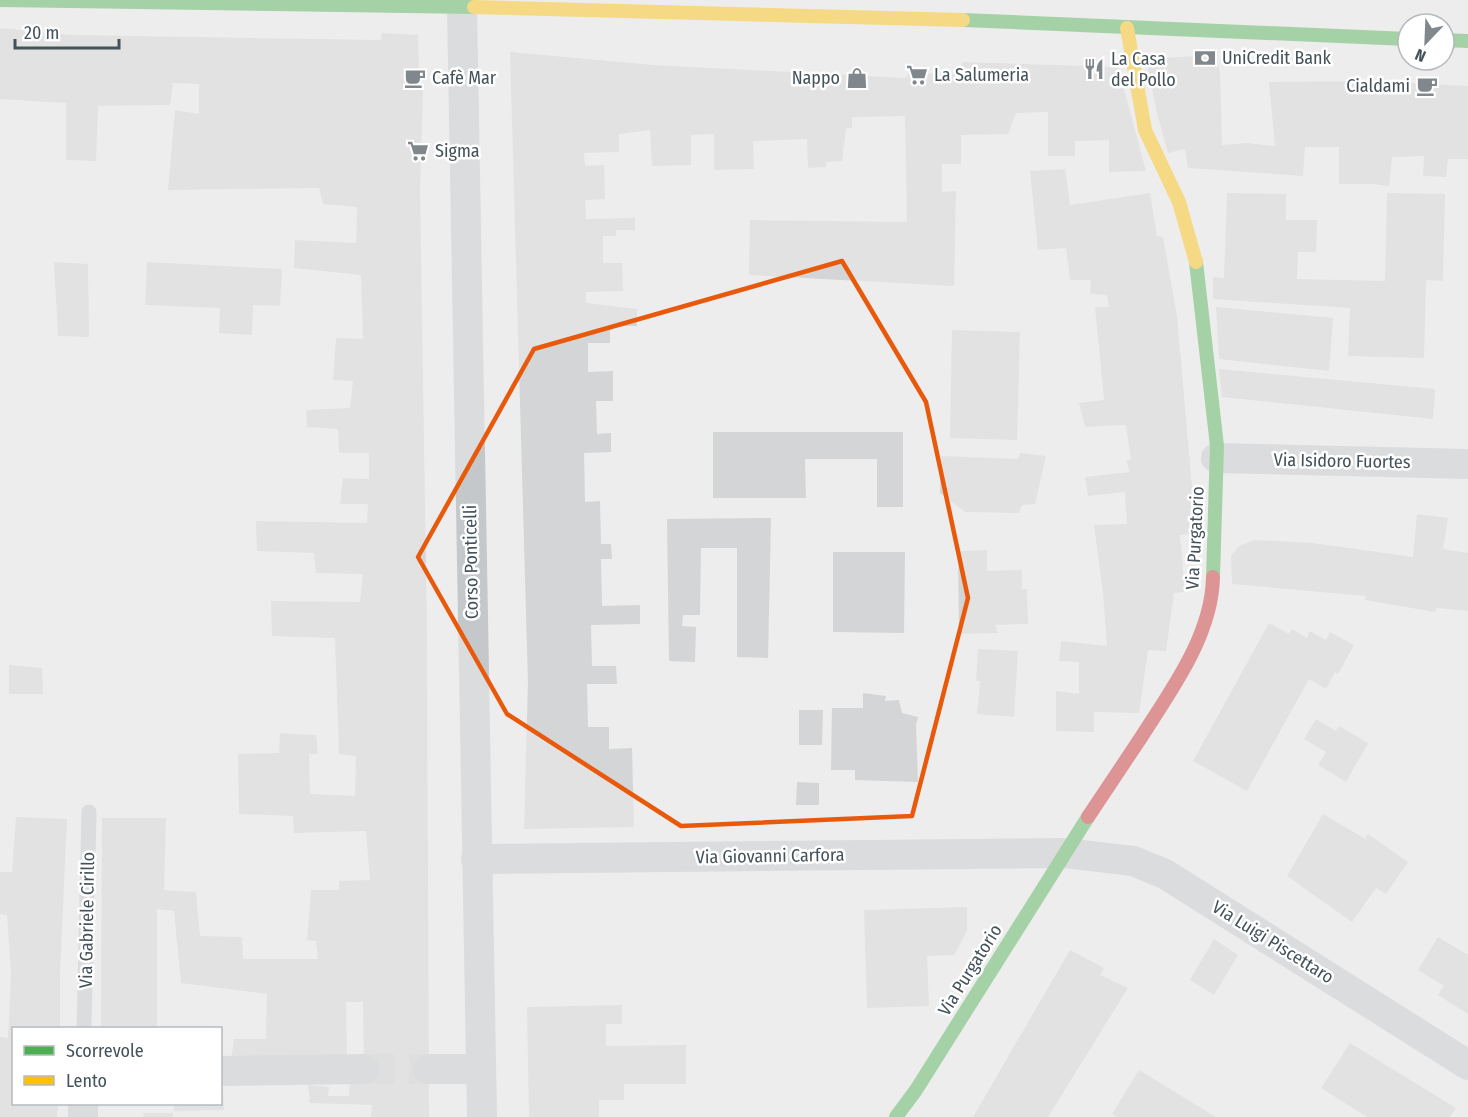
<svg xmlns="http://www.w3.org/2000/svg" width="1468" height="1117" font-family="'Fira Sans Condensed',sans-serif">
  <rect width="100%" height="100%" fill="#eeeded"/>
  <path fill="#d4d5d6" d="M2,28L71,35L381,40L382,33L418,35L419,72L423,93L420,189L427,637L429,1117H371L372,1105L310,1103L308,1085L329,1087L328,1096H349L351,1072L364,1069L363,1002H346L347,1065L230,1067L234,1039H266L267,994L181,983L174,911L157,909V1028H101L102,818H166L164,890L196,892L200,936L242,937L243,959H318L316,941L307,940L311,890H339V881L370,880L366,831L294,833L293,816L239,814L238,754L279,753L280,733L316,735L318,754H309L310,794L355,796L356,756L339,754L335,638L272,636L271,601L360,602L363,574L316,573L314,553L257,551L256,521L367,523L368,504H340L343,478L369,479V453H339L338,429L307,427L306,410L350,408L353,381L333,380L336,338L363,339L361,275L294,268L295,240L356,243L357,207L323,204L319,188L168,190L175,110L199,114V84L173,83L170,105L98,106L96,161L66,160V103L0,99V29Z
    M510,52L653,65L906,78L909,73L960,74L962,62L1118,67L1146,171L1109,172V140L1075,141V156H1048V112L1016,113L1008,134L961,135V164H942V192L956,191L954,286L749,275L750,220L907,222L905,116L852,117V128H846L842,161L826,162V167L808,168L807,139L753,141L754,169L714,170V134L691,135V165L652,166L650,130L619,134V152L584,153L585,166L604,165L605,199L585,200L586,219L635,218V230H616V236H603V263H622L623,291L586,292V303L637,309V326H610V343H588V372L613,371V401H596L597,434L611,433V452L584,453L585,502L600,501L601,544H611L612,559H601L602,606L640,605V624L591,625L592,666H616L617,684H587L588,727H609V749L632,748L634,827L524,829L528,683Z
    M1216,55L1220,73L1222,145L1248,143L1275,146L1269,82L1373,81L1468,86V159H1448L1446,177L1423,176L1424,156L1392,157L1389,186L1373,184H1339V147H1305L1303,176L1188,168L1185,149L1168,153L1157,113L1146,59Z
    M1065,169L1070,205L1150,193L1157,236L1163,237L1177,316L1196,533L1180,535L1185,592L1174,593L1166,651L1148,650L1139,713L1094,712V732L1056,731V691L1079,694V662L1059,661L1061,641L1107,646L1103,593L1094,525L1127,524L1125,492L1088,496L1085,477L1130,472L1126,460H1131L1126,425L1085,427L1079,403L1104,400L1095,307H1109L1107,295L1090,294L1091,280H1070L1066,248L1038,250L1030,171Z
    M1227,193L1286,194V220H1317L1316,252H1298L1297,279L1385,281L1387,193L1445,194L1443,281L1426,280L1424,358L1348,356L1350,308L1213,299V277L1224,278Z
    M54,262L88,264L89,337L58,336Z
    M147,262L282,269L280,306L253,305L252,335L219,333L220,308L145,305Z
    M1216,307L1333,318L1329,371L1219,359Z
    M952,330L1020,332L1017,440L950,438Z
    M1219,369L1435,389L1433,419L1222,397Z
    M713,432H903V507H877V459H805L806,498H713Z
    M1020,453L1046,456L1035,504L1022,505L1019,513L965,512L940,493L941,456L1018,459Z
    M1417,514L1448,518L1443,549L1468,553V611L1437,608L1435,612L1365,600L1366,596L1232,584L1231,556L1239,546L1254,540L1313,543L1413,557Z
    M771,518L768,658L737,657V548H701L700,615H683L682,626L696,627L695,662L669,661L667,519Z
    M987,550V571L1022,570V589H1027L1028,624L995,625L998,633L959,634L958,551Z
    M833,552H905L904,633L833,632Z
    M1269,623L1289,634L1292,629L1307,638L1310,631L1326,640L1330,632L1354,645L1338,674L1335,672L1326,689L1309,679L1247,791L1193,761Z
    M978,649L1018,651L1014,717L977,714L980,681H976Z
    M9,665L42,668L43,694H9Z
    M863,693L886,696L885,701L899,700L902,713L918,717L916,725L918,782L855,780V770H831L832,708H863Z
    M799,710H823L822,745H799Z
    M1316,719L1336,731L1339,726L1368,743L1346,782L1318,765L1326,752L1304,739Z
    M797,782L819,783V805H796Z
    M1323,814L1367,840L1366,838L1368,834L1408,862L1386,894L1376,888L1352,922L1287,876Z
    M16,817L67,819L60,973V1028H14V1104H58L57,1117H0V1037L8,1038L11,973L7,915L0,914V872H12Z
    M967,907V931L954,955L927,956L929,1006L867,1008L864,910Z
    M1438,937L1468,955V1014L1438,995L1444,986L1418,970Z
    M1214,939L1238,955L1214,995L1190,980Z
    M1070,950L1104,968L1100,975L1128,988L1048,1117H973Z
    M622,1005V1024H606V1046L686,1045V1084H624V1100H599V1117H529L527,1007Z
    M1350,1043L1456,1108L1450,1117H1367L1321,1088Z
    M1139,1070L1216,1117H1117L1112,1114Z
    M220,1090H223L224,1110L174,1111V1104H220Z
    M143,1113H173V1117H144Z"/>
  <g fill="none" stroke-linecap="round" stroke-linejoin="round">
    <path stroke="#ccced0" stroke-width="30" stroke-dasharray="30 15" stroke-linecap="butt" d="M364,1069H428"/>
    <path stroke="#c4c8ca" stroke-width="15" d="M84,1028L89,812"/>
    <path stroke="#c4c8ca" stroke-width="30" d="M462,7L482,1117
      M1216,458L1468,464
      M476,859L1065,853L1133,861L1165,874L1468,1065
      M428,1069H481
      M220,1071L364,1069
      M83,1104V1117"/>
    <path stroke="#4caf50" stroke-width="14" d="M0,0L474,7
      M963,20L1408,39
      M1444,40L1468,41
      M1196,262L1217,446L1213,577
      M896,1117L916,1090L1088,817"/>
    <path stroke="#ffc107" stroke-width="14" d="M474,7L963,20
      M1127,28L1145,130L1179,202L1196,262"/>
    <path stroke="#c62828" stroke-width="14" d="M1088,817C1106,790 1124,763 1142,736C1172,689 1212,635 1213,577"/>
  </g>
  <path d="M0 0H1468V1117H0ZM842,261L926,402L968,598L912,816L681,826L507,714L418,557L534,349Z" fill="#eeeded" fill-opacity=".55" fill-rule="evenodd"/>
  <path fill="none" stroke="#e8590c" stroke-width="4.5" stroke-linejoin="round" d="M842,261L926,402L968,598L912,816L681,826L507,714L418,557L534,349Z"/>
  <defs>
    <symbol id="bank-bare" viewBox="-9 -9 18 18"><path d="M-6-4H6V4H-6ZM0-2.3a2.3 2.3 0 1 0 0 4.6a2.3 2.3 0 1 0 0-4.6Z" fill="#80888d" stroke="#fff" stroke-width="2.5" paint-order="stroke"/></symbol>
    <symbol id="restaurant-bare" viewBox="-9 -9 18 18"><path d="M-5-6h1v4h1v-4h1v4h1v-4h1v5L-1.5 .5V6h-2V.5L-5-1ZM5-6V6H3V1.5H1.5Q1.5-4 5-6Z" fill="#80888d" stroke="#fff" stroke-width="2.5" paint-order="stroke"/></symbol>
    <symbol id="supermarket-bare" viewBox="-9 -9 18 18"><path d="M-6-5.5h2.5l.6 2H6L4.5 2H-2.5L-4.4-4H-6ZM-1.5 3.2a1.3 1.3 0 1 0 .1 0ZM3 3.2a1.3 1.3 0 1 0 .1 0Z" fill="#80888d" stroke="#fff" stroke-width="2.5" paint-order="stroke"/></symbol>
    <symbol id="cafe-bare" viewBox="-9 -9 18 18"><path d="M-5.5-4.5H6V0H3Q3 3.5 0 3.5H-2.5Q-5.5 3.5-5.5 0ZM3-3.2v2h1.7v-2ZM-6 4.5H4V6H-6Z" fill="#80888d" stroke="#fff" stroke-width="2.5" paint-order="stroke"/></symbol>
    <symbol id="shop-bare" viewBox="-9 -9 18 18"><path d="M-5-2.5h2.3a2.7 3.5 0 0 1 5.4 0H5L5.5 6h-11ZM-1.5-2.5h3a1.5 2.3 0 0 0-3 0Z" fill="#80888d" stroke="#fff" stroke-width="2.5" paint-order="stroke"/></symbol>
  </defs>
  <g fill-rule="evenodd">
    <use href="#bank-bare" x="1190" y="43" width="30" height="30"/>
    <use href="#restaurant-bare" x="1079" y="54" width="30" height="30"/>
    <use href="#supermarket-bare" x="902" y="60" width="30" height="30"/>
    <use href="#cafe-bare" x="400" y="63" width="30" height="30"/>
    <use href="#shop-bare" x="842" y="63" width="30" height="30"/>
    <use href="#cafe-bare" x="1412" y="71" width="30" height="30"/>
    <use href="#supermarket-bare" x="403" y="136" width="30" height="30"/>
  </g>
  <g text-anchor="middle" dominant-baseline="central" stroke-width="5" stroke-linejoin="round" paint-order="stroke">
    <g font-size="18" fill="#44525a" stroke="#fff" text-anchor="start">
      <text x="1222" y="58">UniCredit Bank</text>
      <text x="1111" y="59">La Casa<tspan x="1111" dy="21">del Pollo</tspan></text>
      <text x="934" y="75">La Salumeria</text>
      <text x="432" y="78">Cafè Mar</text>
      <text x="840" y="78" text-anchor="end">Nappo</text>
      <text x="1410" y="86" text-anchor="end">Cialdami</text>
      <text x="435" y="151">Sigma</text>
    </g>
    <g font-size="18" fill="#44525a" stroke="#fff">
      <text transform="translate(1342 461) rotate(1)">Via Isidoro Fuortes</text>
      <text transform="translate(1195 538) rotate(-87)">Via Purgatorio</text>
      <text transform="translate(471 562) rotate(-91)">Corso Ponticelli</text>
      <text transform="translate(770 856) rotate(-1)">Via Giovanni Carfora</text>
      <text transform="translate(87 920) rotate(-89)">Via Gabriele Cirillo</text>
      <text transform="translate(1273 942) rotate(32)">Via Luigi Piscettaro</text>
      <text transform="translate(970 970) rotate(-58)">Via Purgatorio</text>
    </g>
  </g>
  <rect x="12" y="1027" width="210" height="78" fill="#ffffff" stroke="#b4babd" stroke-width="1.5"/>
  <rect x="24" y="1046" width="30" height="9" fill="#4caf50" stroke="#b4babd" stroke-width="1.5"/>
  <text x="66" y="1057" font-size="18" fill="#44525a">Scorrevole</text>
  <rect x="24" y="1076" width="30" height="9" fill="#ffc107" stroke="#b4babd" stroke-width="1.5"/>
  <text x="66" y="1087" font-size="18" fill="#44525a">Lento</text>
  <g transform="translate(1426 42) rotate(203)"><circle r="28" fill="#ffffff" stroke="#b4babd" stroke-width="1.5"/>
  <path d="M0-4.5L10 22L0 15L-10 22Z" fill="#80888d"/>
  <text y="-9" font-size="16" font-weight="bold" text-anchor="middle" fill="#44525a">N</text>
  </g>
  <path d="M15 39v9h104v-9" fill="none" stroke="#44525a" stroke-width="3"/>
  <text x="24" y="39" font-size="18" fill="#44525a" stroke="#ffffff" stroke-width="4.5" paint-order="stroke">20 m</text>
</svg>
